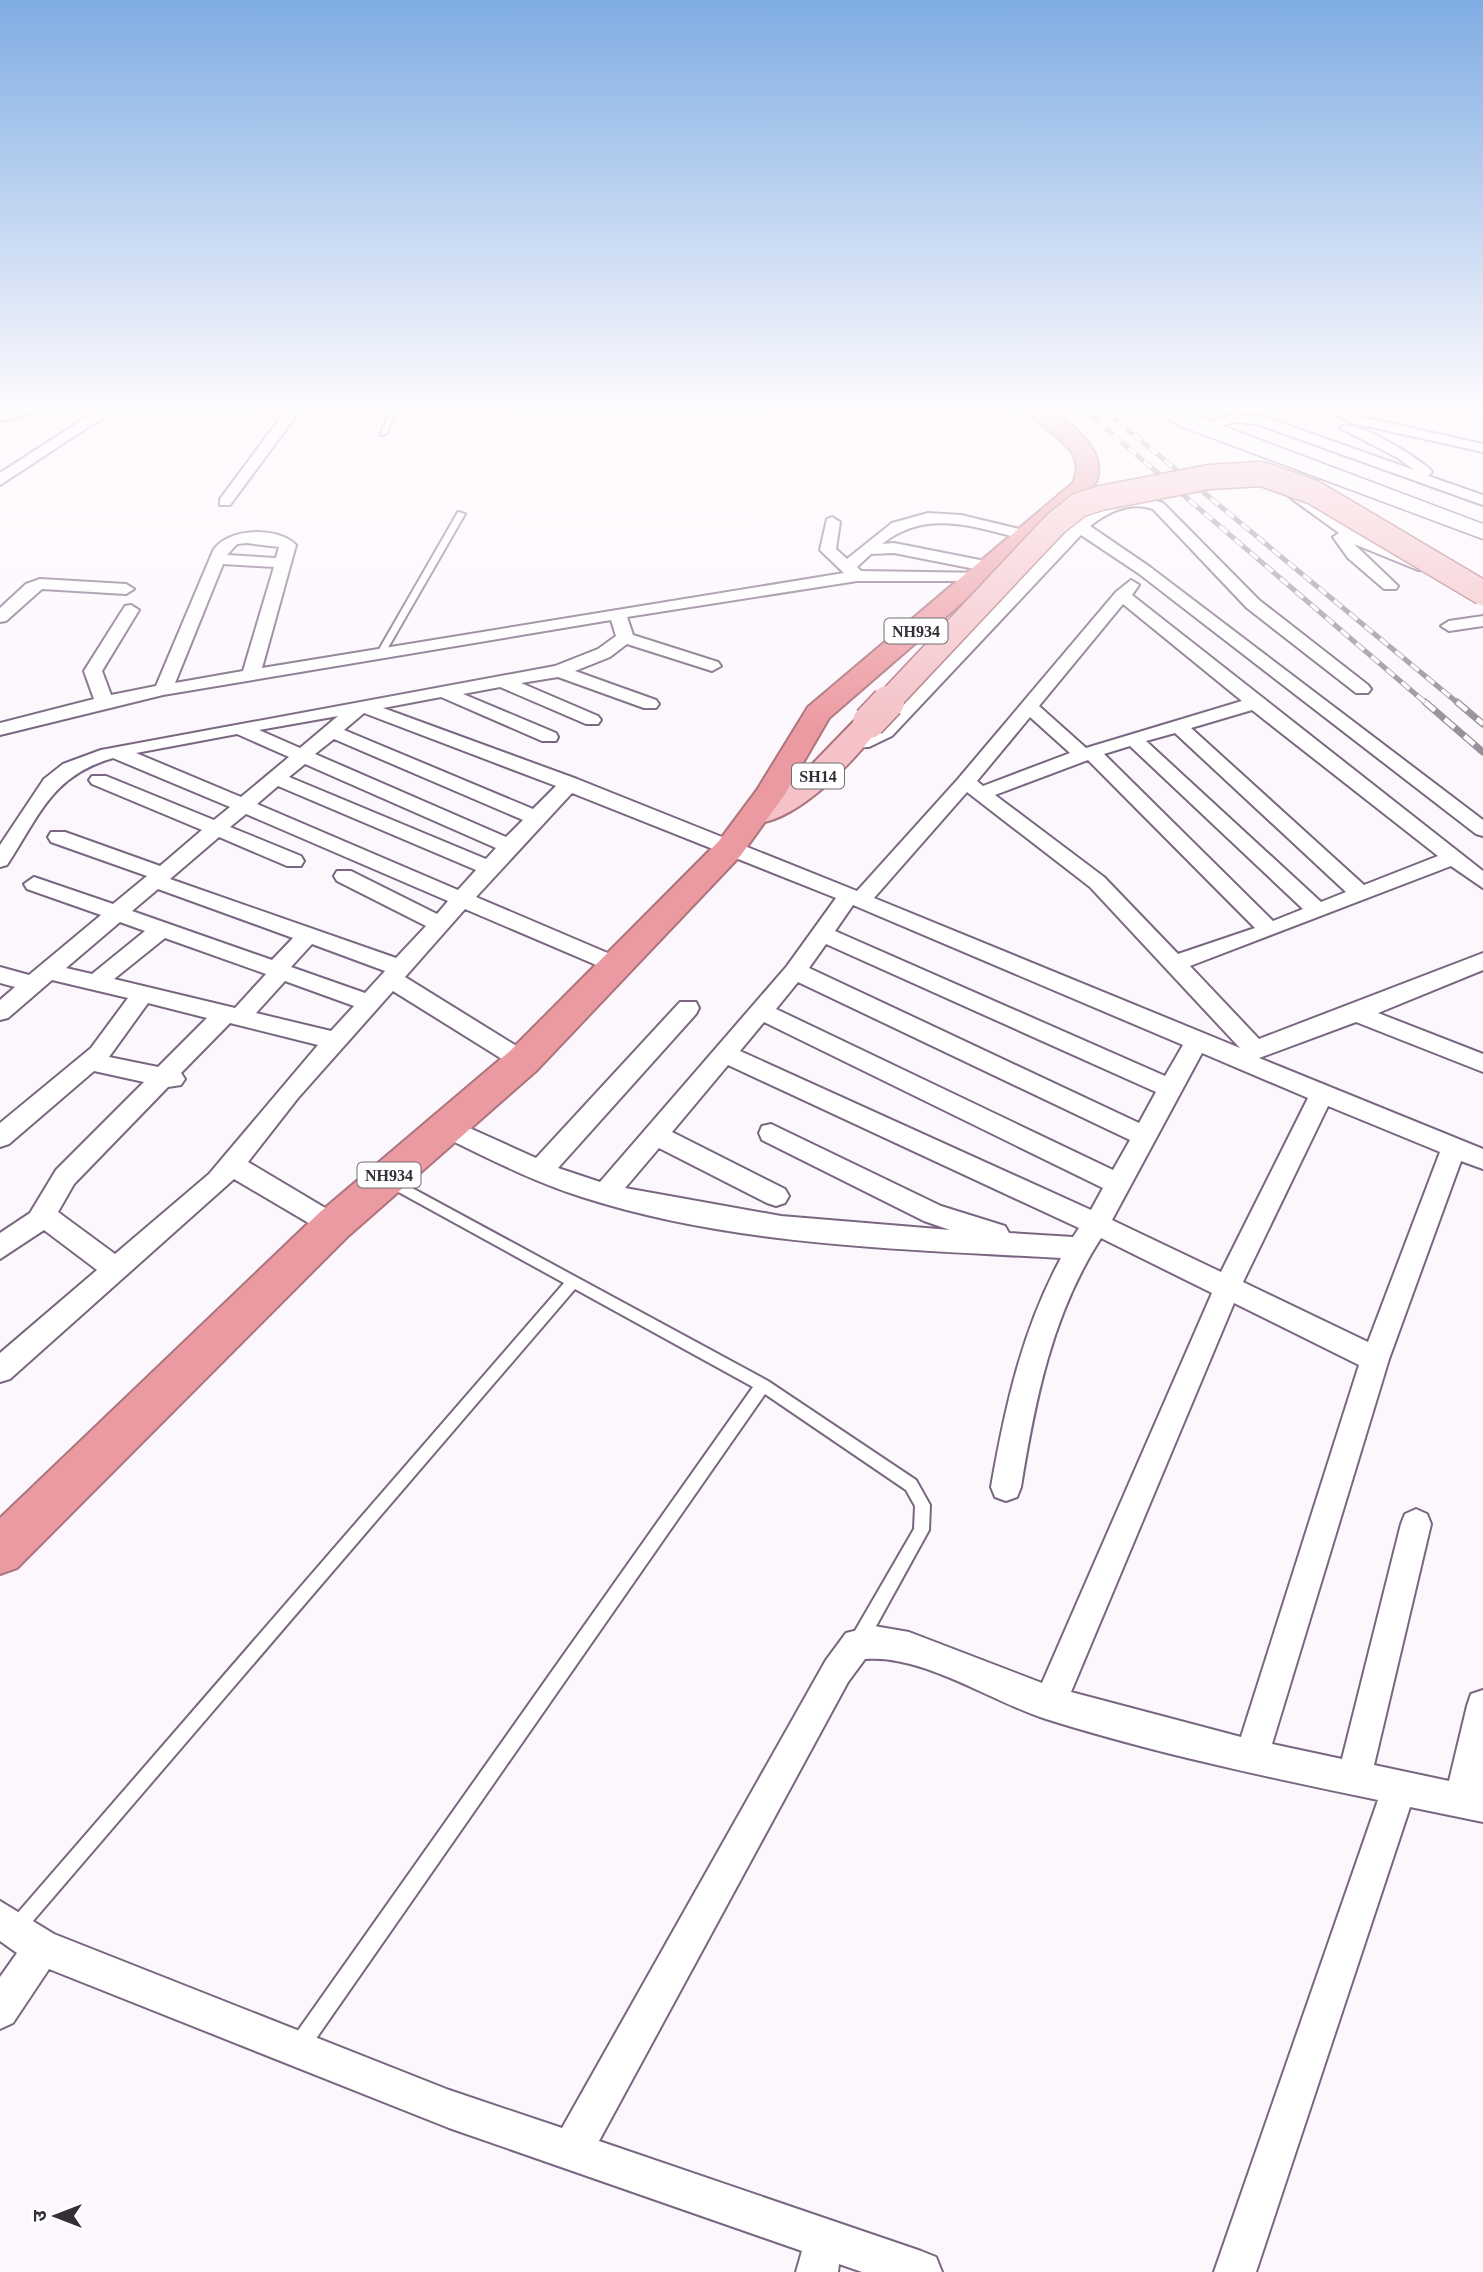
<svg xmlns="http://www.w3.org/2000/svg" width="1483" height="2272" font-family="'Times New Roman','Noto Sans Devanagari',serif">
  <rect width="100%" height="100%" fill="#fcf7fd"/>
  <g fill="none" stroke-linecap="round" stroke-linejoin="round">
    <defs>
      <path id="lane" d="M391,409H397L386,434L380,435Z
        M458,512L465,514L385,653L378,655L377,653Z
        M388,1175L768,1381L916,1480L930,1505L929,1530L864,1648L858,1650L852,1648L850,1642L852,1636L914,1529L915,1506L906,1490L765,1394L306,2053L299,2055L292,2053L290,2046L292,2039L753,1387L575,1289L21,1935L15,1938L9,1935L6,1929L9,1923L564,1283L384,1184L382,1180L384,1176Z"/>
      <path id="street" d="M21,409H51L0,421V413Z
        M99,409H116L0,485V473Z
        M287,409H301L230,505H220V499Z
        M1323,409H1342L1362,417L1483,444V452L1353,423Z
        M1232,414L1264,417L1414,470L1398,458L1340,428C1354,416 1416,458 1430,469L1432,472L1428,476L1483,495V505L1257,424L1233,422L1204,432L1197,428Z
        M1297,491L1372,542L1432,567L1430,570H1418L1354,544L1398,586L1396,589H1384L1348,558L1333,537L1339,533L1292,499L1289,496Z
        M1127,498H1148L1163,503L1259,600L1368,685L1371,689L1368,693H1356L1247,608L1153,509C1129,501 1108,512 1090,526L1150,567L1483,820V836L1476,834L1138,573L1081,535L892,736L869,747L840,748L838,744L840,740L864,736L878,728L1071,527L1061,520V514H1071L1080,519L1101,506Z
        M928,513L961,515L1032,532L1034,535L1026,540C976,527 926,508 882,544L894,543L980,560L988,565L980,570L894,553L871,554L857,567L861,571L988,573L990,576L982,581H857L627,617L633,635L718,662L721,666L712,671L627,644L610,657L575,671L656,700L659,704L656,708H644L558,677L521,683L598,716L601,720L598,724H586L500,687L463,694L556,733L558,737L556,741H542L441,697L383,708L577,779L857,891L958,779L1116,592L1131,580L1139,585L1132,595L1483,871V888L1451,866L1190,966L1259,1039L1483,953V970L1378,1013L1483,1054V1072L1356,1022L1259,1058L1483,1149V1169L1461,1161L1389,1359L1272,1744L1342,1759L1401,1524L1405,1514L1416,1509L1427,1514L1431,1524L1374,1765L1449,1781L1467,1706L1471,1694L1483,1690V1822L1410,1807L1256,2272H1214L1378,1800C1267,1777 1154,1753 1046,1719C992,1702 923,1654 865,1659L848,1682L599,2141L921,2251L936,2257L942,2272H862L839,2264L838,2272H796L802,2251L449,2128L49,1969L13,2023L0,2029V1977L17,1953L0,1941V1901L54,1934L449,2090L562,2128L826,1660L846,1633L874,1626L909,1632L1042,1683L1212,1293L1101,1238C1052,1314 1035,1400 1021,1487L1017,1497L1006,1501L995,1497L991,1487C1005,1407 1022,1330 1061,1258C902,1249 734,1246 582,1197C531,1181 484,1156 436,1133L433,1126L436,1119L445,1117L536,1158L680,1002H696L699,1008L696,1014L558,1168L600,1182L787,966L836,898L572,793L476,897L624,960L627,965L624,970H608L465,909L405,977L531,1055L535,1061L531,1067L523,1070L515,1067L393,991L298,1098L248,1162L342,1218L346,1225L342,1232L333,1236L324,1232L234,1179L10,1379L0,1382V1353L97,1270L44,1230L0,1259V1233L30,1213L56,1170L144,1082L94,1071L9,1144L0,1147V1123L91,1048L128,998L52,980L8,1018L0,1020V1000L15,987L0,983V967L29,975L101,915L27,889L24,884L34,877L113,904L147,876L51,842L48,837L51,832H65L160,866L202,830L92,784L89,780L92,776H106L214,820L230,807L113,758C51,776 40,815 7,865L0,867V845L44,779L63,764L101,750L555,666L598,649L616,636L611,620L163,695L0,735V723L94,699L84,671L125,606L131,605L139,610L102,671L111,695L156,686L213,551C227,528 277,526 296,545L262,668L844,573L820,550L827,519L832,517L840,522L836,549L847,559L892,523ZM247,543L279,547L276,558L227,555L237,544ZM223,564L274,567L243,671L175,683ZM1123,604L1242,701L1086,748L1039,706ZM1252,710L1438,856L1364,885L1191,728ZM364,713L556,786L533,809L344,730ZM338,716L300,748L259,730ZM1030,717L1070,753L983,786L977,781ZM1175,733L1346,892L1321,902L1146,741ZM237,734L289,757L241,797L136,753ZM334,739L523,820L506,837L315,754ZM1130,746L1303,909L1273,921L1104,754ZM1088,760L1255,928L1178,954L1104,877L995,795ZM305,764L496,848L486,859L289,777ZM278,786L476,870L458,890L257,804ZM967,792L1090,887L1240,1048L874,898ZM246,814L448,901L437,914L351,871H337L334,876L337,881L426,926L396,958L170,879L219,837L287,866H301L304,861L301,856L230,827ZM158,889L293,938L272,960L132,911ZM853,905L1183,1045L1165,1076L835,931ZM120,922L145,931L92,974L66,968ZM165,938L266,974L235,1008L114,979ZM312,944L385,971L365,993L291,967ZM826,944L1156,1092L1139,1123L809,968ZM285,981L354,1006L331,1031L256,1013ZM798,982L1130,1140L1113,1170L776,1009ZM148,1003L207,1018L158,1067L109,1057ZM764,1022L1103,1188L1091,1210L740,1051ZM230,1023L318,1045L209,1174L115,1254L58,1212L74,1184L168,1087L181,1085L185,1079L181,1073ZM1202,1053L1308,1098L1221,1272L1112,1220ZM728,1065L1079,1228L1073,1237L1009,1233L1005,1226L941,1206L771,1124L762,1126L759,1133L762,1140L924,1221L950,1230L781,1216L625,1188L659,1148L767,1203L776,1206L785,1203L789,1196L785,1189L672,1132ZM1328,1106L1440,1152L1368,1342L1243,1282ZM1234,1303L1359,1365L1241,1737L1071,1692Z
        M40,579L126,584L134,589L126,594L42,589L6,621L0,622V608L26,584Z
        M1483,616V626L1449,631L1441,626L1449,621Z"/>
      <path id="secondary" d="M1153,409H1178L1483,524V539L1180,426Z"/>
      <path id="primary" d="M869,713L879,716L883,722C860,756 789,833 745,822L740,815L745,808L795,782L859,716Z"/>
      <path id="highway" d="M1026,409H1051C1076,429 1115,456 1091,491L829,718L785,794L741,855L536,1071L347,1237L17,1568L0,1574V1518L319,1213L510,1051L719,841L757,790L808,707L1073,483C1090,446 1043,433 1026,409Z"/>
    </defs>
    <use href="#lane" stroke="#7a6680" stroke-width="4"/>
    <use href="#street" stroke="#7a6680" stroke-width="4"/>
    <use href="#secondary" stroke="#7a6680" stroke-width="3"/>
    <use href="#primary" stroke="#ac747c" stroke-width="4"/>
    <use href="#highway" stroke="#ac747c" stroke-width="4"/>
    <use href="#lane" fill="#fff" fill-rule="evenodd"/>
    <use href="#street" fill="#fff" fill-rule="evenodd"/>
    <use href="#secondary" fill="#fff" fill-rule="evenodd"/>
    <use href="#primary" fill="#f4c2c7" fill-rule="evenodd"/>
    <use href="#highway" fill="#ec9aa1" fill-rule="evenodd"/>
    <defs>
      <path id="rail-far1" d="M1083,409L1427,704
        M1103,409L1459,704"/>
      <path id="rail" d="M1425,702L1483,752
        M1457,702L1483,724"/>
    </defs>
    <use href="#rail-far1" stroke="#979199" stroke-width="5"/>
    <use href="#rail" stroke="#979199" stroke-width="7"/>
    <use href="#rail-far1" stroke="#fff" stroke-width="3.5" stroke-dasharray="10" stroke-linecap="butt"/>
    <use href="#rail" stroke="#fff" stroke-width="4.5" stroke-dasharray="13" stroke-linecap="butt"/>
    <defs>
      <path id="primary-bridge-far1" d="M886,704L1055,524L1079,505L1101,498L1209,477L1262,474L1313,492L1483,593"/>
      <path id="primary-bridge" d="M869,722L888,702"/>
    </defs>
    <use href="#primary-bridge-far1" stroke="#ac747c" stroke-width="27" stroke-linecap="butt"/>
    <use href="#primary-bridge" stroke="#ac747c" stroke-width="35" stroke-linecap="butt"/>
    <use href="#primary-bridge-far1" stroke="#f4c2c7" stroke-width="24"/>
    <use href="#primary-bridge" stroke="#f4c2c7" stroke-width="32"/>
  </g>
  <linearGradient id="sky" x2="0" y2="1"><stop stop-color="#7fade3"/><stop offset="0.56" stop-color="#fefbfe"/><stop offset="1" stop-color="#fefbfe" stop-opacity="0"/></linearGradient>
  <rect width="1483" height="727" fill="url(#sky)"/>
  <g text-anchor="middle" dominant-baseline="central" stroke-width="7" stroke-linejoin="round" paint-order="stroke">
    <g fill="#fff" stroke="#726c74" stroke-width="2">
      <rect x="884.5" y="618.5" width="63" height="25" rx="5"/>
      <rect x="792" y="763.5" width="52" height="25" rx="5"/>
      <rect x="357.5" y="1162.5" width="63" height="25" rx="5"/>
    </g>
    <g font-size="16" font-weight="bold" fill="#352d38">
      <text x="916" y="631">NH934</text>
      <text x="818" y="776">SH14</text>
      <text x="389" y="1175">NH934</text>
    </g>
  </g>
  <g transform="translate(56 2216) rotate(270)" stroke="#ffffff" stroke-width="5" paint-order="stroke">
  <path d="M0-5L12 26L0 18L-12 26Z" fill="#352d38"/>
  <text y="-10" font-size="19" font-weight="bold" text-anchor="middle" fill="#352d38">उ</text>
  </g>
</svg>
